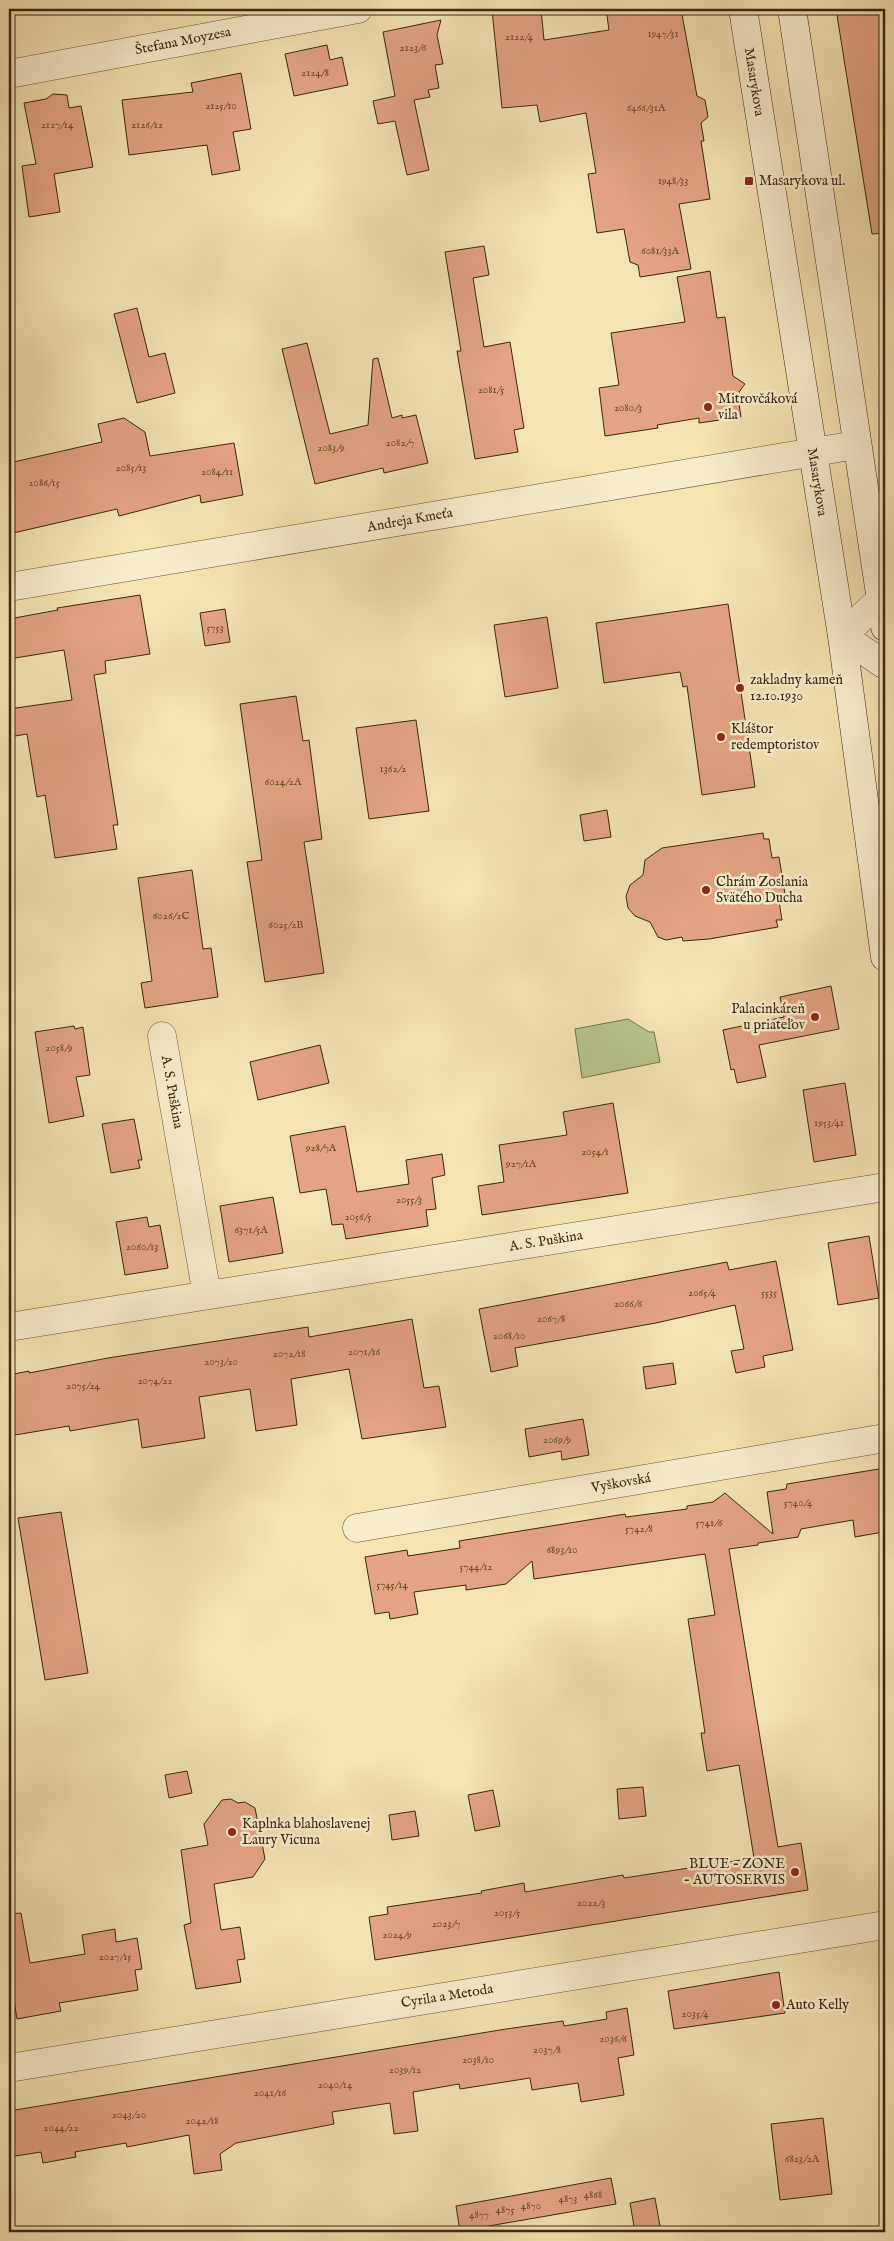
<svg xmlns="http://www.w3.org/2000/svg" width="894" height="2241" font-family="'IM FELL English',serif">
  <rect width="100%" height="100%" fill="#f3e4b0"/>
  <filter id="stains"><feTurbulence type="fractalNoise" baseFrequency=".004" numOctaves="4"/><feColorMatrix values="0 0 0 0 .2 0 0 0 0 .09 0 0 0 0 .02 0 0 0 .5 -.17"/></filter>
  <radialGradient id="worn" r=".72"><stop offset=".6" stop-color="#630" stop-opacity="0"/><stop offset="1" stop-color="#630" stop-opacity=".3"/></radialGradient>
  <path fill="#b8c58d" stroke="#78764f" d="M628,1019L649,1032H654L660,1062L582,1078L575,1029Z"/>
  <path fill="#e4a381" stroke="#392811" d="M508,9H541L544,40L609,30L606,9H681L697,96L705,100L708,117L701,123L704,141H701L710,199L679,204L691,269L640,277L638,265L630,262L624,229L597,233L588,174L596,173L586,113L540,122L537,105L502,108L492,10Z
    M836,9H885V233L872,234Z
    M441,20L437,35L443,64L435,65L439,88L428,90L430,97L414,100L429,170L407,175L395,121L378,124L373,101L395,96L383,32Z
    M327,45L330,60L342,57L348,85L294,96L285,54Z
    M241,73L251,129L233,132L240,170L212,175L207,145L129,155L122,100L193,92L191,83Z
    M53,94L67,95L69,108L81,106L93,167L54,174L60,212L29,217L22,166L36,164L24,103L46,99Z
    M484,246L489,275L473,278L484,347L510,342L524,428L514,430L518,452L475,459L457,351H461L445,252Z
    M710,271L717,318L725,317L733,376L745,384L739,392L738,397L741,417L699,423V418L657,425L658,428L605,436L599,388L619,385L611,333L685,322L677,277Z
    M137,308L149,357L165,353L175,393L137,403L114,314Z
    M307,343L330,434L368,425L373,359L378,358L392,418L402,415V418L416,415L428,463L384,473L383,468L315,484L282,349Z
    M124,418L145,432L150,456L234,443L243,495L201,503L200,495L119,516L117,509L9,534V463L102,442L98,424Z
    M140,595L150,654L105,661L106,673L94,675L118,825H113L117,849L55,858L45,795L37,797L27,734L9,737V709L72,700L64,650L9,659V619L58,610L57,608Z
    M728,604L755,787L702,795L687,686L683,687L680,672L604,683L596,623Z
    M225,609L230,642L205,646L200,613Z
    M547,617L558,688L505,697L494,625Z
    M296,696L303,741L309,740L322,839L304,842L324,973L265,982L247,862L262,860L240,704Z
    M416,720L429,811L369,819L356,728Z
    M607,810L611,837L584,841L580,815Z
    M763,833L764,839H769L772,858L779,857L786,900L779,901L782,920H776L778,927L709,939L683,941L682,937L666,940L658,937L650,922L635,916L628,908L626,896L630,885L643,875L645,860L662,848Z
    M192,870L203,949L211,948L218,997L145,1008L141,983L152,981L138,878Z
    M831,986L839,1029L759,1045L766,1077L737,1083L734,1069L731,1070L723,1030L784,1017L780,997Z
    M74,1026L75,1029L83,1027L90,1075L76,1077L84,1116L49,1123L35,1032Z
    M320,1045L329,1083L258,1100L250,1062Z
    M845,1083L856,1155L814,1162L803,1090Z
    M613,1103L628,1193L482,1215L478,1186L504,1182L499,1145L567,1135L563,1112Z
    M134,1119L142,1160H138L140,1168L111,1173L102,1124Z
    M345,1126L357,1192L409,1184L406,1160L442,1154L445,1175L432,1178L436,1209L426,1210L428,1226L346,1239L343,1224L332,1225L326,1189L300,1193L290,1136Z
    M273,1197L283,1253L229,1262L220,1206Z
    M147,1217L149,1227L160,1225L168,1268L125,1275L116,1222Z
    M869,1236L879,1298L838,1305L828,1243Z
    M776,1261L793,1350L763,1356L765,1367L736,1373L731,1351L744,1349L735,1305L656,1323L515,1348L518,1366L491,1372L479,1309L727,1262L729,1270Z
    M412,1319L424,1388L439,1386L446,1427L362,1439L349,1369L291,1379L297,1425L256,1431L250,1389L199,1397L205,1438L142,1448L138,1419L70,1431L69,1426L9,1436V1375L29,1371V1373L108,1358L308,1327L309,1337Z
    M673,1363L676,1384L646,1389L643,1367Z
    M583,1419L589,1455L562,1460L561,1451L529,1457L525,1429Z
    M885,1468V1526L883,1527V1532L855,1537L853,1520L801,1529L798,1537L758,1543V1545L729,1549L778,1847L801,1843L808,1890L375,1960L369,1917L388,1914L387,1907L482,1893L481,1891L524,1883L525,1892L623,1875L624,1878L754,1858L739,1765L707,1771L701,1733H705L688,1619L715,1615L705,1554L534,1579L532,1561L506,1584L466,1590V1585L414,1592L418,1614L390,1619L389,1612L375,1614L365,1557L407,1550L408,1556L460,1548L459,1541L625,1514L626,1517L687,1509V1506L713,1502L725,1493L773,1534L767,1492L786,1489L787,1484Z
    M61,1512L88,1673L45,1680L18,1518Z
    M187,1771L192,1793L169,1798L165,1775Z
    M643,1787L646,1816L619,1819L617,1789Z
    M493,1790L500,1826L475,1831L468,1795Z
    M231,1799L238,1803L245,1802L255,1808L265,1859L253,1877L214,1884L221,1930L240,1927L245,1959L237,1960L241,1982L196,1989L184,1925L191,1923L181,1850L208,1845L204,1824L222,1800Z
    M415,1811L419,1836L392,1840L389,1815Z
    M21,1913L30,1963L85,1954L82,1935L115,1929L116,1942L137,1938L142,1969L135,1970L138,1990L59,2003L61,2011L17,2019L9,1971V1914Z
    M779,1972L785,2013L674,2029L668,1991Z
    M627,2008L634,2055L618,2058L624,2095L581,2102L578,2083L532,2090L530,2078L460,2089L459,2084L413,2092L418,2131L394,2134L390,2103L332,2112L334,2124L236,2143L220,2154L222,2170L194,2174L189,2135L127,2147L126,2143L75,2152L76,2157L43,2163L41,2152L9,2157V2111L506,2029L563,2021L564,2026L607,2019L606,2012Z
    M823,2118L832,2194L780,2200L771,2124Z
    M611,2178L616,2204L460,2231L456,2206Z
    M655,2198L661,2232H635L630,2203Z"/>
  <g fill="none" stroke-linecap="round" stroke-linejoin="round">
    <defs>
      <path id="minor" d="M9,74L358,9
        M9,587L856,445
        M885,598L881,599L842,636L885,665
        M162,1036L207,1295
        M9,1327L885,1187
        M357,1528L885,1438
        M9,2068L885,1925"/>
      <path id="secondary" d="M743,9L842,636L885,957
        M792,9L885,627"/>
    </defs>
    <use href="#minor" stroke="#685739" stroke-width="29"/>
    <use href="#secondary" stroke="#392811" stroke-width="29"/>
    <use href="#minor" stroke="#f7edcc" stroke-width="28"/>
    <use href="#secondary" stroke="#f7edcc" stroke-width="28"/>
  </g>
  <g fill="#8f2418" stroke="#f7edcc" stroke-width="2">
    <rect x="744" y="176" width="10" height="10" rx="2.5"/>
    <circle cx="708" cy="407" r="5"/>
    <circle cx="740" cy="688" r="5"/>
    <circle cx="721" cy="737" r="5"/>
    <circle cx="706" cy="890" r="5"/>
    <circle cx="815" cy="1017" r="5"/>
    <circle cx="232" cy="1832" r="5"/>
    <circle cx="795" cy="1872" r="5"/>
    <circle cx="776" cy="2005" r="5"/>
  </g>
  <g text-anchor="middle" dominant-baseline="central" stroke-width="5" stroke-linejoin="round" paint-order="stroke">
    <g font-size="11" fill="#64472d">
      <text x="663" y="34">1947/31</text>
      <text x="519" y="37">2122/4</text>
      <text x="413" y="48">2123/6</text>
      <text x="315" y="73">2124/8</text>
      <text x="221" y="106">2125/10</text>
      <text x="646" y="108">6466/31A</text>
      <text x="57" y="125">2127/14</text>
      <text x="147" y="125">2126/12</text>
      <text x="673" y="181">1948/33</text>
      <text x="660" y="251">6081/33A</text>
      <text x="491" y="390">2081/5</text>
      <text x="628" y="408">2080/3</text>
      <text x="400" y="443">2082/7</text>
      <text x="331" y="448">2083/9</text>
      <text x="131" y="468">2085/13</text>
      <text x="217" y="472">2084/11</text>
      <text x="44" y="483">2086/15</text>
      <text x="215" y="628">5753</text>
      <text x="393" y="769">1362/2</text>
      <text x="283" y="782">6024/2A</text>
      <text x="171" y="916">6026/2C</text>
      <text x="286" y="925">6025/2B</text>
      <text x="59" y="1048">2058/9</text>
      <text x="829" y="1123">1953/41</text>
      <text x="321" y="1148">928/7A</text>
      <text x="595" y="1152">2054/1</text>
      <text x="521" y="1164">927/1A</text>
      <text x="409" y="1200">2055/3</text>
      <text x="358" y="1217">2056/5</text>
      <text x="251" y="1230">6371/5A</text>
      <text x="142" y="1247">2060/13</text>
      <text x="702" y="1293">2065/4</text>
      <text x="769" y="1293">5535</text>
      <text x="628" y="1304">2066/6</text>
      <text x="551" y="1319">2067/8</text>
      <text x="509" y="1336">2068/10</text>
      <text x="364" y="1352">2071/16</text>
      <text x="289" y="1354">2072/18</text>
      <text x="221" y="1362">2073/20</text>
      <text x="155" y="1381">2074/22</text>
      <text x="83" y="1386">2075/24</text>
      <text x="557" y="1440">2069/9</text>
      <text x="798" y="1503">5740/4</text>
      <text x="709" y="1523">5741/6</text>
      <text x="639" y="1529">5742/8</text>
      <text x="562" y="1550">6893/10</text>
      <text x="476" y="1567">5744/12</text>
      <text x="392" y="1585">5745/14</text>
      <text x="591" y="1903">2022/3</text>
      <text x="507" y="1913">2053/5</text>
      <text x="446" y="1924">2023/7</text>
      <text x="397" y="1935">2024/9</text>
      <text x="115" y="1957">2027/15</text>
      <text x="695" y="2014">2035/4</text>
      <text x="613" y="2039">2036/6</text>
      <text x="547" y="2050">2037/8</text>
      <text x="478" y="2060">2038/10</text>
      <text x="405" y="2070">2039/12</text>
      <text x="335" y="2085">2040/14</text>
      <text x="270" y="2093">2041/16</text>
      <text x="129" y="2115">2043/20</text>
      <text x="202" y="2121">2042/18</text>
      <text x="61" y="2128">2044/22</text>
      <text x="802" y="2159">6823/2A</text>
      <text x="593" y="2195">4868</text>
      <text x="568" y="2199">4873</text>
      <text x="531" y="2206">4870</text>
      <text x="505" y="2210">4875</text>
      <text x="479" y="2215">4877</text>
    </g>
    <g font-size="14" fill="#392811" stroke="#f7edcc">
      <text transform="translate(183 41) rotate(-11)">Štefana Moyzesa</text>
      <text transform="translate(754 82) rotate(81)">Masarykova</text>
      <text transform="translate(817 482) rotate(81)">Masarykova</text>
      <text transform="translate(410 520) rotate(-10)">Andreja Kmeťa</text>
      <text transform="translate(172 1092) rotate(80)">A. S. Puškina</text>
      <text transform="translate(546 1241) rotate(-9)">A. S. Puškina</text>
      <text transform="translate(621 1483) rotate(-10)">Vyškovská</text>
      <text transform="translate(447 1996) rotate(-9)">Cyrila a Metoda</text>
    </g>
    <g font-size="14" fill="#392811" stroke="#f7edcc" text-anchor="start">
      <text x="759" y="181">Masarykova ul.</text>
      <text x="718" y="399">Mitrovčáková<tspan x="718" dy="16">vila</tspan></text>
      <text x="750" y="680">zakladny kameň<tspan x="750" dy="16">12.10.1930</tspan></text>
      <text x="731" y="729">Kláštor<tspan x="731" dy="16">redemptoristov</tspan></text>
      <text x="716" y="882">Chrám Zoslania<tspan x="716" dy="16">Svätého Ducha</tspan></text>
      <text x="805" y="1009" text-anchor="end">Palacinkáreň<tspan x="805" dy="16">u priateľov</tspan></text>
      <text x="242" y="1824">Kaplnka blahoslavenej<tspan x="242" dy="16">Laury Vicuna</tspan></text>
      <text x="785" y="1864" text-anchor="end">BLUE - ZONE<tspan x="785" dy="16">- AUTOSERVIS</tspan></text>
      <text x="786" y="2005">Auto Kelly</text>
    </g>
  </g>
  <rect width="894" height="2241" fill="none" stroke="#f3e4b0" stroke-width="30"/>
  <rect x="10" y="10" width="874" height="2221" fill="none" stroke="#392811" stroke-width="2.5"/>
  <rect x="15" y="15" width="864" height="2211" fill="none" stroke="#392811"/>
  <rect width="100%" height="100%" filter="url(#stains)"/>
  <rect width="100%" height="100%" fill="url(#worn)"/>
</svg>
